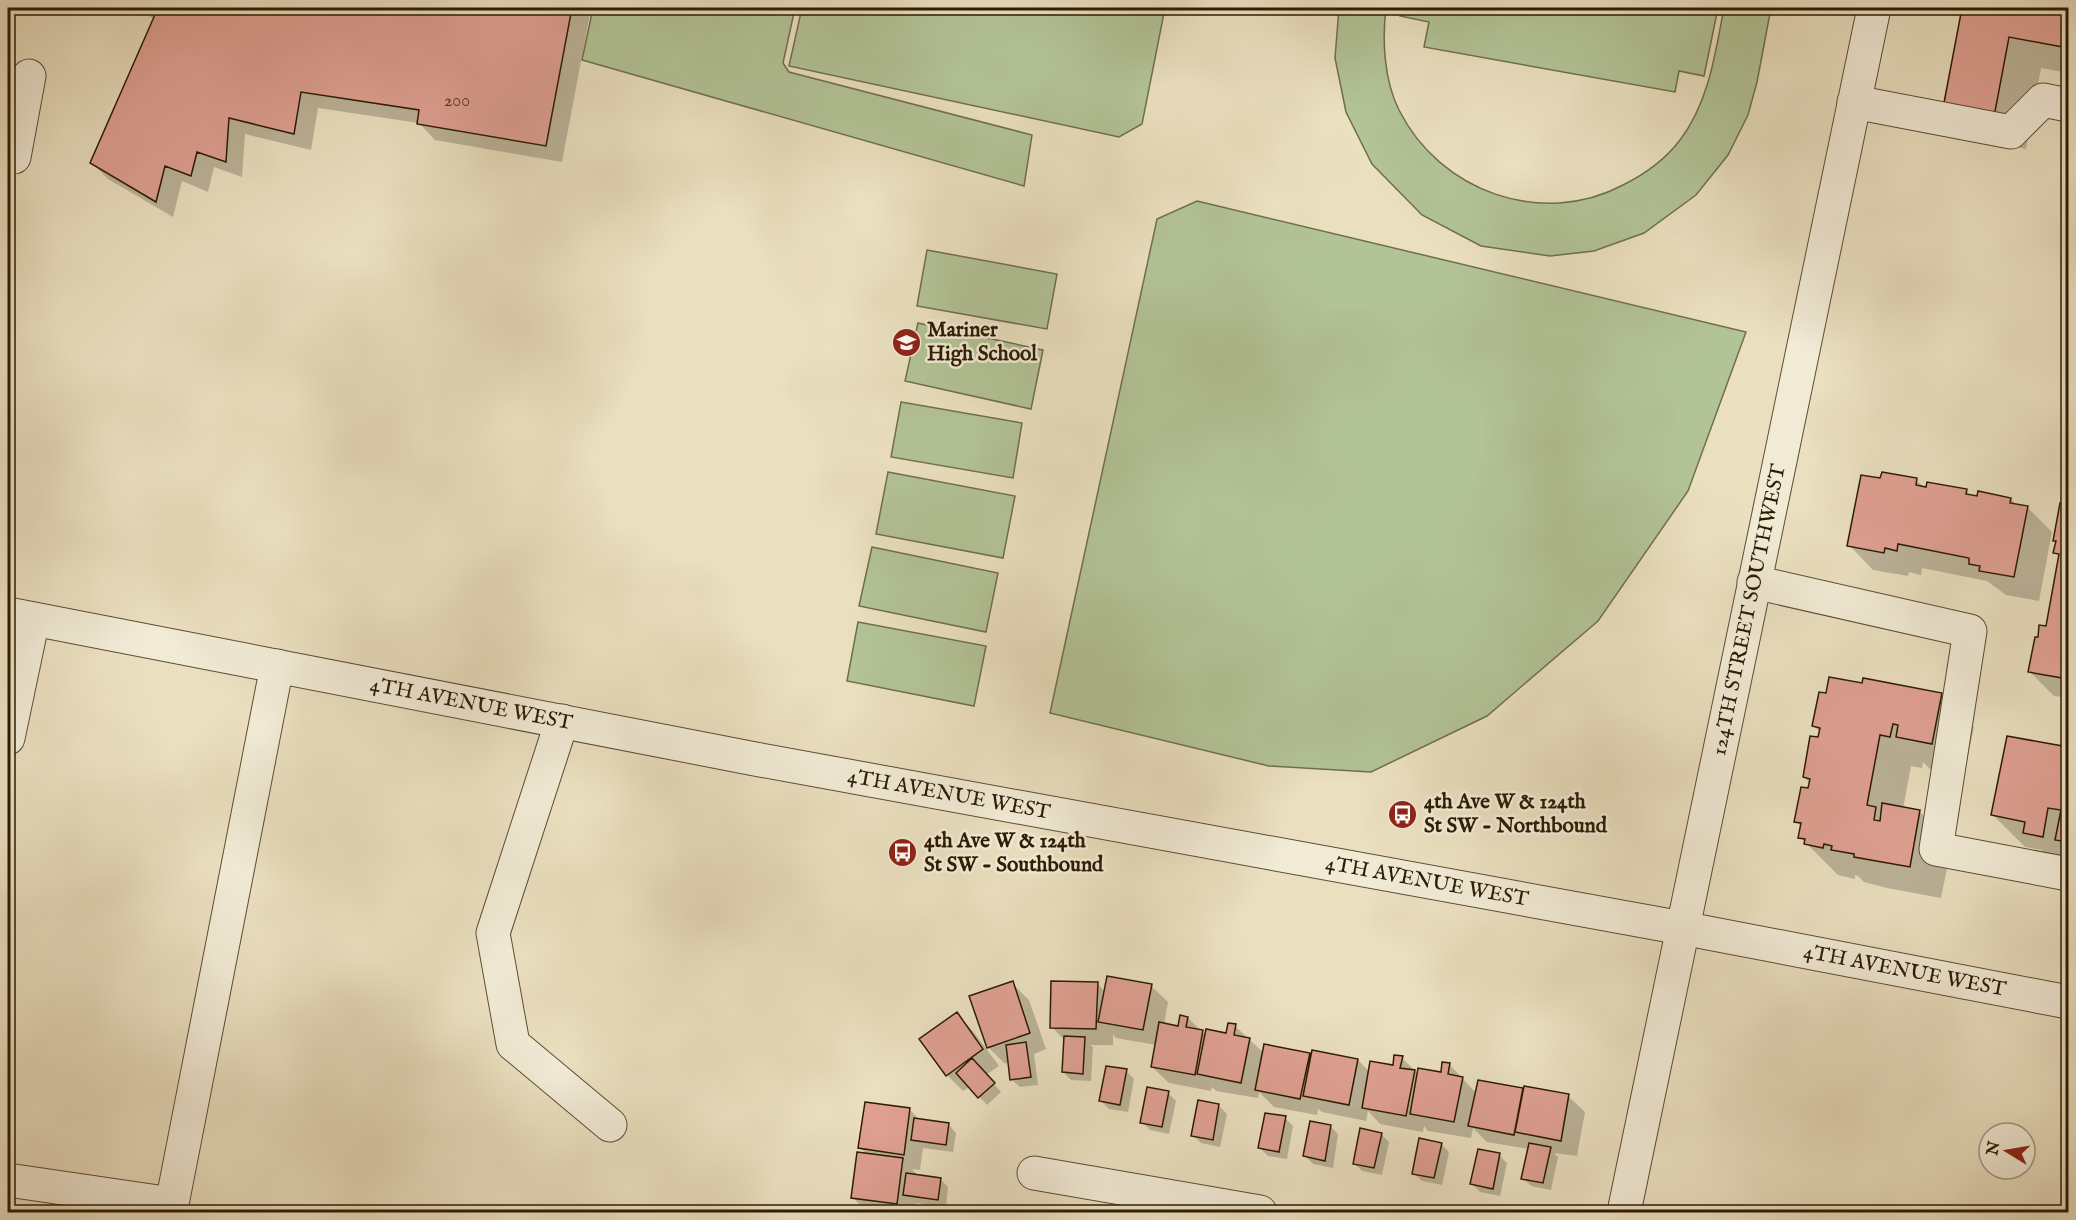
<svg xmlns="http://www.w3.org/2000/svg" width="2076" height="1220" font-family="'IM FELL English',serif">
  <rect width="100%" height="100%" fill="#eadfbf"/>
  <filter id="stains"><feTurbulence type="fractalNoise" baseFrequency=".00333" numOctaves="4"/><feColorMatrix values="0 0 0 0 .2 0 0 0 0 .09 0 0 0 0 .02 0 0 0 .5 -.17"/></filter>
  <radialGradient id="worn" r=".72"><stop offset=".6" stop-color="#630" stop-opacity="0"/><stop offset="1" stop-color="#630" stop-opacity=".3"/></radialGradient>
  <path fill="#b2c396" stroke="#6f6f4c" stroke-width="1.5" d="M593,8H795L783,63L789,72L1032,135L1024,186L582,60Z
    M802,8H1165L1142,124L1119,137L789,66Z
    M1339,8H1386C1382,40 1384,80 1399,110C1440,192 1542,228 1623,185C1645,174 1665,160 1680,140C1709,102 1715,54 1724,8H1771L1757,82L1748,115L1728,155L1696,195L1644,233L1594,251L1550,256L1481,246L1422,215L1372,164L1346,112L1335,58Z
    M1402,8H1718L1704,76L1679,71L1675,92L1424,47L1429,22L1400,16Z
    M1197,201L1746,332L1688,491L1598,621L1487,716L1371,772L1269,766L1050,713L1157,219Z
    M927,250L1057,274L1047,329L917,306Z
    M918,323L1043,350L1031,409L905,381Z
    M901,402L1022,423L1013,478L891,457Z
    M888,472L1015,496L1003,558L876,534Z
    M872,547L998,573L986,632L859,606Z
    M858,622L986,646L974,706L847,681Z"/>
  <path fill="#0003" d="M131,8H591L562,162L435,140L419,123L318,108L311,150L245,134L242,177L214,167L208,192L182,181L173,217L108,179L91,162L155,19Z
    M1963,8H2068V73L2041,68L2026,149L1976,139L1945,107Z
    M1882,480H1916L1925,488L1966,491L1972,497L2011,499L2017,506L2027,507L2052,532L2039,601L2006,595L1987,581L1922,568L1921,575L1909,572L1908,576L1873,570L1849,545Z
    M2061,505L2068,506V698L2054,696L2029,671L2039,639L2047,628L2060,557L2055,552L2057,543L2054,540Z
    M1864,680L1942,695L1974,727L1964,775L1930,769L1923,762L1922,768L1911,766L1903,809L1920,812L1952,844L1941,898L1887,888L1864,882L1858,876L1855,875V879L1838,875L1800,837L1802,827L1796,822L1810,783L1804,777L1821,733L1814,726L1827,695L1863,685Z
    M2008,737L2068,749V867L2057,865L2042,850L2025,847L1993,815Z
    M1012,983L1029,1000L1046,1049L1034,1054L1038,1085L1020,1087L1011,1079L1009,1062L1005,1064L988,1047Z
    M1097,983L1105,992L1151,986L1168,1002L1164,1025L1180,1027L1188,1018L1206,1036L1227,1035L1235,1026L1264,1053L1309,1054L1312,1058L1358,1060L1370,1072L1394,1067L1402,1058L1418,1074L1442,1073L1444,1064L1450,1065L1476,1093L1479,1081L1568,1096L1585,1112L1577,1156L1554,1153L1558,1157L1551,1190L1531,1186L1523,1178L1529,1149L1487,1142L1473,1128L1471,1138L1428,1131L1424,1126L1423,1132L1380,1124L1368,1111L1366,1121L1322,1112L1318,1109L1317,1115L1274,1107L1259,1092L1258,1098L1216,1091L1212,1087L1211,1091L1169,1083L1152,1067L1156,1045L1116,1038L1113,1034V1045H1090L1093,1047L1091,1081L1071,1080L1063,1072L1065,1041L1052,1027Z
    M957,1014L973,1031L999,1066L986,1075L1001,1092L987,1105L970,1087L963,1091L947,1075Z
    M1126,1071L1134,1079L1128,1112L1109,1109L1101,1101Z
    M1168,1093L1176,1101L1169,1134L1150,1130L1142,1122Z
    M1219,1106L1227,1114L1220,1147L1201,1143L1193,1135Z
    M909,1109L920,1120L948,1124L956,1133L953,1152L923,1148L920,1170L912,1169L919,1177L940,1179L948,1187L946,1207L916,1203L914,1212H868L853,1198L868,1155L860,1148Z
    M1285,1118L1293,1126L1287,1159L1268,1156L1259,1147Z
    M1330,1126L1338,1134L1333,1168L1313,1164L1305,1156Z
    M1381,1134L1389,1142L1382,1175L1362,1171L1354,1163Z
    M1441,1144L1449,1152L1442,1185L1422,1181L1413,1173Z
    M1499,1155L1507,1163L1500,1196L1480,1192L1472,1184Z"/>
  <path fill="#dfa092" stroke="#2c1b03" stroke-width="1.5" d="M150,8H572L546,146L417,124L419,110L301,92L294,134L229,118L226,162L197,152L191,176L165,166L156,202L90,163L157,10Z
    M1962,8H2068V48L2009,37L1994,117L1943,108Z
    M1882,472L1917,478L1916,485L1926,487L1927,482L1967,489L1966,494L1977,496L1978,491L2011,498L2010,503L2028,506L2014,577L1979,571L1980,566L1969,564V558L1898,544L1897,551L1885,548L1884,553L1847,546L1861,475L1880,478Z
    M2060,503L2068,505V679L2028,672L2035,637H2038L2039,625L2046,626L2059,554L2053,553L2056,541H2053Z
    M1829,677L1862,683L1863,678L1942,693L1932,744L1896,737L1898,725L1893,724L1890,737L1880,735L1867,805L1876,807L1874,820L1880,821L1882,803L1920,810L1910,867L1854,857V854L1831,850L1832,846L1824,844L1823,848L1804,844L1805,839L1798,838L1801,823L1794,822L1801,787L1808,788L1810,779L1803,777L1810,736L1818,737L1820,728L1812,726L1819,692L1826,693Z
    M2007,736L2068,747V842L2055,840L2061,810L2048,808L2043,837L2023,833L2025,822L1991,815Z
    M1107,976L1152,984L1143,1030L1098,1022Z
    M1013,981L1030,1033L987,1048L969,996Z
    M1051,981L1098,982L1096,1029L1050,1028Z
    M957,1012L983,1049L946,1076L919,1039Z
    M1180,1015L1188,1017L1186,1027L1203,1030L1195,1075L1151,1067L1159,1022L1178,1026Z
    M1228,1023L1236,1024L1234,1035L1250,1038L1241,1083L1197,1074L1206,1029L1226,1033Z
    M1064,1036L1085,1037L1083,1074L1062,1072Z
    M1026,1042L1031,1077L1010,1080L1006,1045Z
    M1264,1044L1310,1053L1300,1099L1255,1090Z
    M1312,1050L1358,1059L1349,1105L1303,1096Z
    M1394,1055L1403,1056L1400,1068L1415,1070L1406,1116L1362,1108L1370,1061L1393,1065Z
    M972,1058L995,1083L978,1098L956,1073Z
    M1442,1062L1450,1063L1448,1074L1463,1077L1454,1122L1410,1114L1418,1068L1441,1072Z
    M1106,1066L1127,1069L1120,1105L1099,1101Z
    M1478,1080L1523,1088L1514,1135L1468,1126Z
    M1524,1086L1569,1094L1561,1141L1515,1132Z
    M1147,1087L1169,1091L1162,1127L1140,1123Z
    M1198,1100L1219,1104L1213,1140L1191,1136Z
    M865,1102L910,1108L904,1155L858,1148Z
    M1265,1113L1286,1116L1279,1152L1258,1148Z
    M914,1118L949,1123L946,1145L911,1140Z
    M1310,1121L1331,1125L1325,1161L1303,1156Z
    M1360,1128L1382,1133L1374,1168L1353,1164Z
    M1419,1138L1442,1143L1434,1178L1412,1174Z
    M1529,1143L1551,1147L1543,1183L1521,1179Z
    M1478,1149L1500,1153L1493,1189L1470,1184Z
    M857,1152L903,1158L897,1204L851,1198Z
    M906,1173L941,1178L938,1200L903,1195Z"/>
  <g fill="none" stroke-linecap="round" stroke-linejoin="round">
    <defs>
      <g id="minor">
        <path d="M1854,102L2011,132L2043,100L2068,105"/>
        <path d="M14,157L29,76"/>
        <path d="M1754,582L1970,631L1936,849L2068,874"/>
        <path id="s1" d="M8,614L755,759L1682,928L2068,1002"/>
        <path d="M562,721L493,933L513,1044L610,1125"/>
        <path d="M8,738L33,619"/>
        <path d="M1034,1173L1260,1212"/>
        <path d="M8,1180L172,1204L277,666"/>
        <path id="s2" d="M1624,1212L1874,8"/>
      </g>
    </defs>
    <use href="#minor" stroke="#5c4c32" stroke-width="35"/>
    <use href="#minor" stroke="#f1ead5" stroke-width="33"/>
  </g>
  <defs>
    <symbol id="school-disc" viewBox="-11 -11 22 22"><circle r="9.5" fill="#8f2418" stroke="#f1ead5"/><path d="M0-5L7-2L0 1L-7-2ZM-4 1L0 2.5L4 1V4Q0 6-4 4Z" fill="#fff"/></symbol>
    <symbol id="bus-disc" viewBox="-11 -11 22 22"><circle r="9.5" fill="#8f2418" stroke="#f1ead5"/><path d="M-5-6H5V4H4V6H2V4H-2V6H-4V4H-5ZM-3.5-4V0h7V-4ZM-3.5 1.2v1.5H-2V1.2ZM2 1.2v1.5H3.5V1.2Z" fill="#fff"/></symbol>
  </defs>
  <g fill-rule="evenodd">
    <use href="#school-disc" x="890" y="326" width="33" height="33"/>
    <use href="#bus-disc" x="1386" y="798" width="33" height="33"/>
    <use href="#bus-disc" x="886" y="836" width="33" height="33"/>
  </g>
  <g text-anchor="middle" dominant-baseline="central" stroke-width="5" stroke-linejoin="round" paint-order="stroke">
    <g font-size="18" fill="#593c27">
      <text x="457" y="101">200</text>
    </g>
    <g font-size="21" font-weight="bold" fill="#2c1b03" stroke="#f1ead5" text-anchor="start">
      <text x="927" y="330">Mariner<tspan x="927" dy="24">High School</tspan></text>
      <text x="1424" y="802">4th Ave W &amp; 124th<tspan x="1424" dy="24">St SW - Northbound</tspan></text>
      <text x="924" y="841">4th Ave W &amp; 124th<tspan x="924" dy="24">St SW - Southbound</tspan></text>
    </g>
    <g font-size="21" fill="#2c1b03" stroke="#f1ead5">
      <text stroke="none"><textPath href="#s2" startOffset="615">124TH STREET SOUTHWEST</textPath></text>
      <text stroke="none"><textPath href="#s1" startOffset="472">4TH AVENUE WEST</textPath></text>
      <text stroke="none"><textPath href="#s1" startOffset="958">4TH AVENUE WEST</textPath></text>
      <text stroke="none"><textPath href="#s1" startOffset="1444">4TH AVENUE WEST</textPath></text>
      <text stroke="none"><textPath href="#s1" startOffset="1930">4TH AVENUE WEST</textPath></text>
    </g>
  </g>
  <rect width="2076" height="1220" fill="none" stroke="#eadfbf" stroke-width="30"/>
  <rect x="9" y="9" width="2058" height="1202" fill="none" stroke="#2c1b03" stroke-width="3"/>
  <rect x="15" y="15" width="2046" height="1190" fill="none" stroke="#2c1b03" stroke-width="1.5"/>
  <g transform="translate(2007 1151) rotate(281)"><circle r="28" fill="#f1ead5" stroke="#a29781" stroke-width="1.5"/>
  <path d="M0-4.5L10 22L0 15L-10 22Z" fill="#8f2418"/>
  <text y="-9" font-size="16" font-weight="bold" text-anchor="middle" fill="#2c1b03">N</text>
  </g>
  <rect width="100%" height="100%" filter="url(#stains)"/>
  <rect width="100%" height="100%" fill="url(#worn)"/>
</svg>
